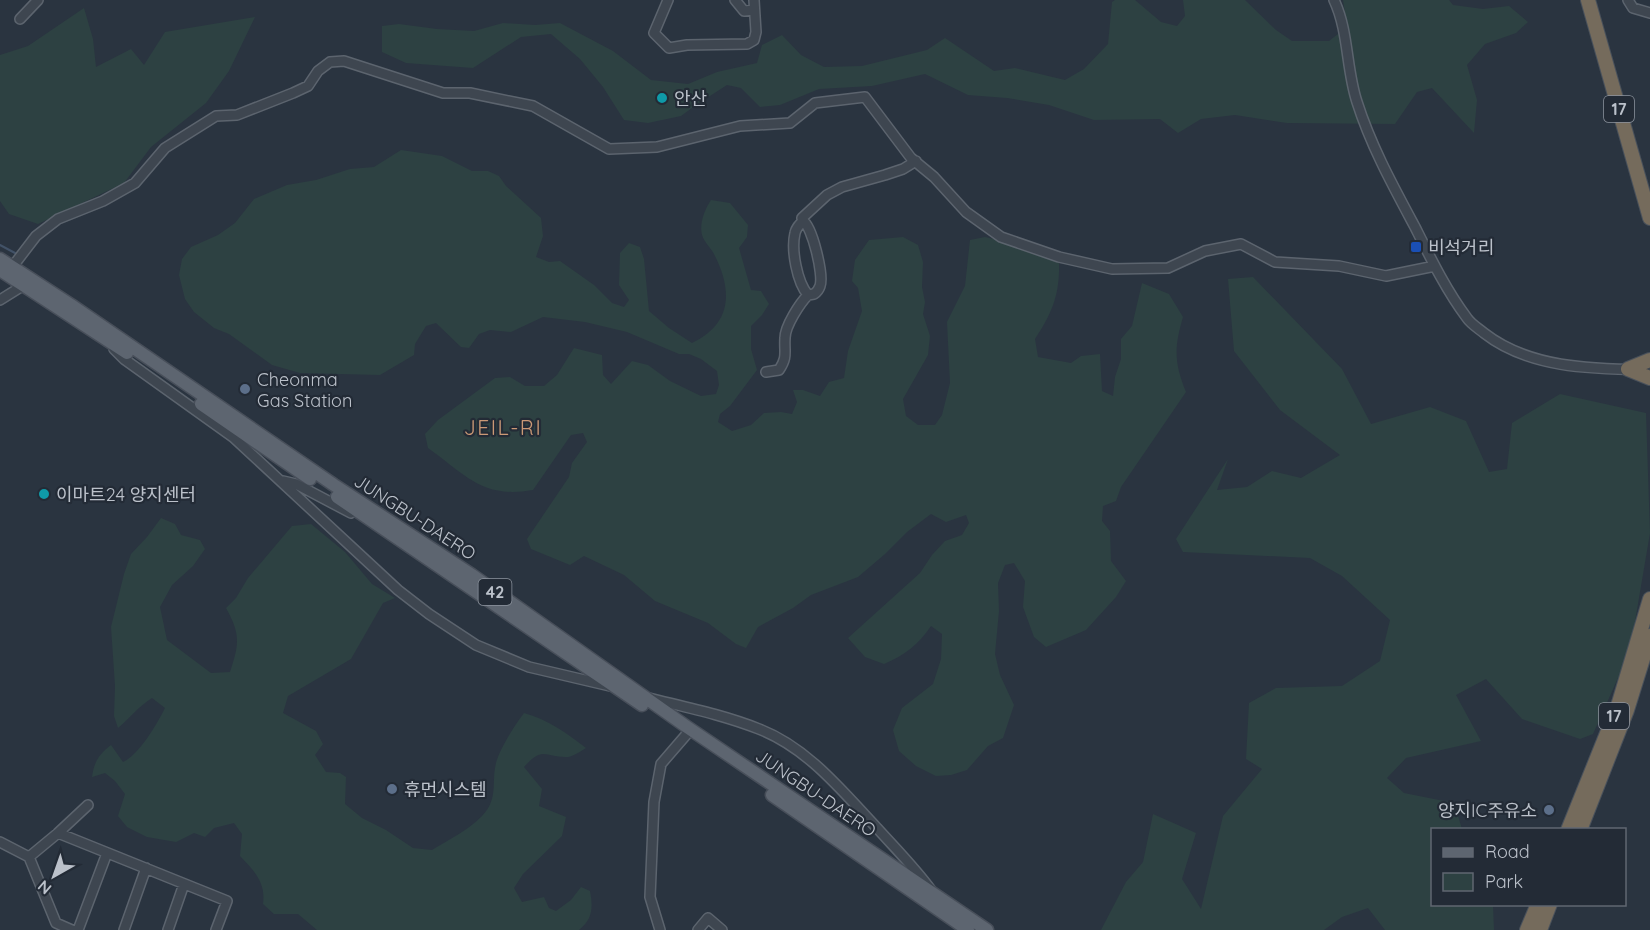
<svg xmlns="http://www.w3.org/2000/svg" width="1650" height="930" font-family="Quicksand,'Noto Sans KR',sans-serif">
  <rect width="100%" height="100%" fill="#2a3440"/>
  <path fill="#2d4142" d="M1115,0H1135L1161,22L1177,26L1185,16L1183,0H1245L1276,30L1292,41H1329L1347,27L1343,0H1449L1453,5L1483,9L1509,6L1528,22L1516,33L1485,44L1467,65L1477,100L1474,133L1432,88L1417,92L1395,124L1287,123L1235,115L1201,119L1178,133L1160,119L1094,120L1049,105L1007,98L968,95L925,74L872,86L819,89L780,105L760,107L741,88L727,85L696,105L681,116L648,123L624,120L603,87L580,59L551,34L521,37L473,68L406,63L382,52V26L399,24L437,29L474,31L503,23L535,25L560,23L613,51L651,80L688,84L717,72L757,63L762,45L782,35L801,55L824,67L862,66L927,50L945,38L994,71L1015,68L1065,80L1084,69L1108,44L1112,2Z
    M84,8L93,39L96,67L131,49L144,65L165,32L255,17L229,71L206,103L151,147L124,183L38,224L9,214L0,201V55L28,46Z
    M401,150L442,156L472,171H488L499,176L506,186L541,218L543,236L536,257L549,262L560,261L594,285L612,303L624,307L629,300L619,285L620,253L629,243L640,247L644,259L649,311L669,328L692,343C732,324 733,291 714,254C711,248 704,242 702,235C699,223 705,209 711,200L730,203L748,225L747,237L739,248L751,290L761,291L769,304L762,315L751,326V349L757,370L730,406L720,414L718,422L732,431L751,425L764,413L781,412L792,414L797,402L793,390H803L820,396L829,382L844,378L848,351L862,311L858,288L852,281L855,260L869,240L903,237L918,245L923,262L922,287L925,302L923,314L930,336L928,355L903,399L906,416L918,425H935L942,415L950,383L947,322L965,286L970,240L985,237L1003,241L1059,263C1060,294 1052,314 1035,339L1038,357L1071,363L1081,356L1100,354L1102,391L1113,396L1115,377L1121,359V339L1132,326L1142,283L1169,294L1183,317C1174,348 1174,362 1186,392L1121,487L1116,501L1103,506L1102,521L1110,531L1111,561L1126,581L1116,597L1086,630L1046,647L1034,637L1023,607L1025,581L1014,563L1005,565L998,583L999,611L995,654L1000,675L1014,705L1003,738L988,746L967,770L951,775L936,776L916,766L899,751L893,730L902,708L933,684L941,659L942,634L931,626C918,645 905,655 884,664L865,657L848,638L920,573L932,555L945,541L962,535L969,523L966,515L946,522L931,514L907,532L885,554L858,577L811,595L793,608L758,627L746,648L736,644L708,623L655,601L624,575L584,556L570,565L531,549L527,539L569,477L572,463L587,442L583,433L571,435L533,490C482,499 466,475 428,448L425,434L438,420L495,378L510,377L525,386H544L557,375L574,348L602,355L603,375L611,384L632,361L648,365L670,381L701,396L716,394L719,385L717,371L701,359L689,354H679L627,332L585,322L543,317L511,332L490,330L479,334L469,348L461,347L436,323L426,326L415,344L414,355L380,375L300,373L272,365L229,334L214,328L194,312L185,299L179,275L182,259L191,247L218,235L235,223L254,199L287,185L316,180L350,169L374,167Z
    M1253,277L1342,369L1371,424L1430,407L1466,421L1489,472L1507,469L1512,423L1560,394L1646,413L1650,533L1630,651L1593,734L1580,739L1522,719L1486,679L1456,695L1481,741L1406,758L1387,778L1404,793L1454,803L1462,829L1432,830V904L1493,905L1494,930H1385L1368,908L1342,917L1324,930H1101L1126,882L1143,862L1153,814L1196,833L1182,879L1201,909L1223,816L1262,769L1246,759L1249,703L1276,688L1342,686L1380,661L1390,620L1342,576L1310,558L1183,552L1176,539L1228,459L1217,490L1247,487L1272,471L1301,478L1340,455L1280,410L1234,351L1228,279Z
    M161,518L175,524L181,535L200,540L205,549L193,566L172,585L160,607L167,640L211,673L230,672C239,644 241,635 226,608L236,598L248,578L292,526L311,524L345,552L372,584L395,598L383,603L351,659L288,696L283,713L316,731L323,744L315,755L326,772L340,773L346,777L345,804L362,818L386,830L413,848L432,850C448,840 469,830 482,816C499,798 491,783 496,763C500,748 515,725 524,713C547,719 568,734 586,748C581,751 574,756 568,757C545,758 544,745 524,767L542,789L539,806L566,817L562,836L523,874L514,888L522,902L544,897L549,908L556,911L571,900L581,887L590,891C593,907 593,919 579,930H317L298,914H274L263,904C266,882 254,871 240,856L242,834L234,823L214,828L205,837L194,833L176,842L147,837L127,827L118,816L125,794L115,781L105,773L92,777C94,762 99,754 111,745L123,762C139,755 157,724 165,708L152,698C139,706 130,718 118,728L114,716L115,686L111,627L124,574L131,554L147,537Z"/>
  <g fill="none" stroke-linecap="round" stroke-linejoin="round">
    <path stroke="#425267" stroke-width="2" d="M0,245L15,253"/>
    <defs>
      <path id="minor" d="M668,0L654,33L669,48L687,45L747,44L754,40L756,32L754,0
        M735,0L744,11L754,10
        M1334,0C1349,32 1346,69 1357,102C1371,146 1393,186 1415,227C1430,257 1446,290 1467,318C1471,324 1478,328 1484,333C1530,369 1594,369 1650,370
        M1628,0L1633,8L1650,13
        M20,19L38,0
        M803,221C812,226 824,275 820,286C819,289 817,292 814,294L808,295C797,282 791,250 795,233C796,228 799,225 803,221L802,218L827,195L842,187L885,175L903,169L916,161
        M13,266L36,236L58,219L103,201L135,183L165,148L216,116L237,115L293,93L308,86L318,71L330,62L344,61L443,93H470L533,106L609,149L657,147L740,126L790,123L815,103L865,97L911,158L934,177L966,212L1001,237L1059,257L1112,269L1168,268L1205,251L1241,244L1275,262L1339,266L1386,276L1435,266
        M0,300L24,285
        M114,349L124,359L233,437L398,590L429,614L476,645L529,667L610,686
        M766,372L779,370C788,357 784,352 785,338C785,326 800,303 808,295
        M283,481L296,484L351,513
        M649,698C685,707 724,715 759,729C808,748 842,791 877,828C895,848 915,868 931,890
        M58,833L88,805
        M0,842L29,857L56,923L72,930
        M29,857L58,833L227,901L216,930
        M78,930L107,853
        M124,930L146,868
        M168,930L184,884
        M660,930L650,897L654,802L661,764L686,735
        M698,930L708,918L722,930"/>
      <path id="major" d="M0,259L71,305L334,485L472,575L687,727L987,930
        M0,270L127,353
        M201,404L310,479
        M337,497L642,705
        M772,795L968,930"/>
      <path id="highway" d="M1588,0L1650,218
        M1628,369L1650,378
        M1628,369L1650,360
        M1568,830L1618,706L1650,599
        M1580,830L1627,710L1650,636
        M1527,930L1538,904
        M1540,930L1550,904"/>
    </defs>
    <use href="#minor" stroke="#5c646e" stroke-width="12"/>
    <use href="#major" stroke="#484f5a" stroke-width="15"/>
    <use href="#highway" stroke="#49515b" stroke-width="16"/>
    <use href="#minor" stroke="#3e4650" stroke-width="9"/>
    <use href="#major" stroke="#5d6570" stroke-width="12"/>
    <use href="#highway" stroke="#756b5c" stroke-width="14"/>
  </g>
  <g fill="#0f9aa8" stroke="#232b36" stroke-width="2">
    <circle cx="662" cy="98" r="6"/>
    <circle cx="44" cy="494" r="6"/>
  </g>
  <rect fill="#1a4fb4" stroke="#232b36" stroke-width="2" x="1410" y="241" width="12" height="12" rx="3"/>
  <g fill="#5c6f8a" stroke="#232b36" stroke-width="2">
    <circle cx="245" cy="389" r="6"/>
    <circle cx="392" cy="789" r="6"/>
    <circle cx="1549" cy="810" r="6"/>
  </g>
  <g text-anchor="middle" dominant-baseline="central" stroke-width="4.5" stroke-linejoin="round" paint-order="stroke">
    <g fill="#232b36" stroke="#8d949e" stroke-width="1.5">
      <rect x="1604" y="96" width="30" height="26" rx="4.5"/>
      <rect x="478.5" y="579" width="33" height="26" rx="4.5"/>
      <rect x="1599" y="703" width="30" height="26" rx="4.5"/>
    </g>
    <g font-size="16" font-weight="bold" fill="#bbc1ca">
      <text x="1619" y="109">17</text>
      <text x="495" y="592">42</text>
      <text x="1614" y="716">17</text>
    </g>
    <g font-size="18" fill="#bbc1ca" stroke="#232b36" text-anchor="start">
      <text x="674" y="98">안산</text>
      <text x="1428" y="247">비석거리</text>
      <text x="257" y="379">Cheonma<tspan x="257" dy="21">Gas Station</tspan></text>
      <text x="56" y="494">이마트24 양지센터</text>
      <text x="404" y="789">휴먼시스템</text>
      <text x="1537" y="810" text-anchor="end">양지IC주유소</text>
    </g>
    <g font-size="18" fill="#bbc1ca" stroke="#232b36">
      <text transform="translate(415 517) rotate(33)">JUNGBU-DAERO</text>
      <text transform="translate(816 793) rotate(34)">JUNGBU-DAERO</text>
    </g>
    <g font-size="21" letter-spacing="1.5" fill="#cb9976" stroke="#232b36">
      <text x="503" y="427">JEIL-RI</text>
    </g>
  </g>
  <rect x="1431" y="828" width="195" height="78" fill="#232b36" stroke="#606771" stroke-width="1.5"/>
  <rect x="1443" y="848" width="30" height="9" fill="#5d6570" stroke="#606771" stroke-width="1.5"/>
  <text x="1485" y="858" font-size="18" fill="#bbc1ca">Road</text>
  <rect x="1443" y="873" width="30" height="18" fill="#2d4142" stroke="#606771" stroke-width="1.5"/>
  <text x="1485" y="888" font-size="18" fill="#bbc1ca">Park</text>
  <g transform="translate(54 876) rotate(220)" stroke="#232b36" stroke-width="4.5" paint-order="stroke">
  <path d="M0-4.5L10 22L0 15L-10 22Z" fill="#bbc1ca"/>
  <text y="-9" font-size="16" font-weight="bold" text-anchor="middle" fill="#bbc1ca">N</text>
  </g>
</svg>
